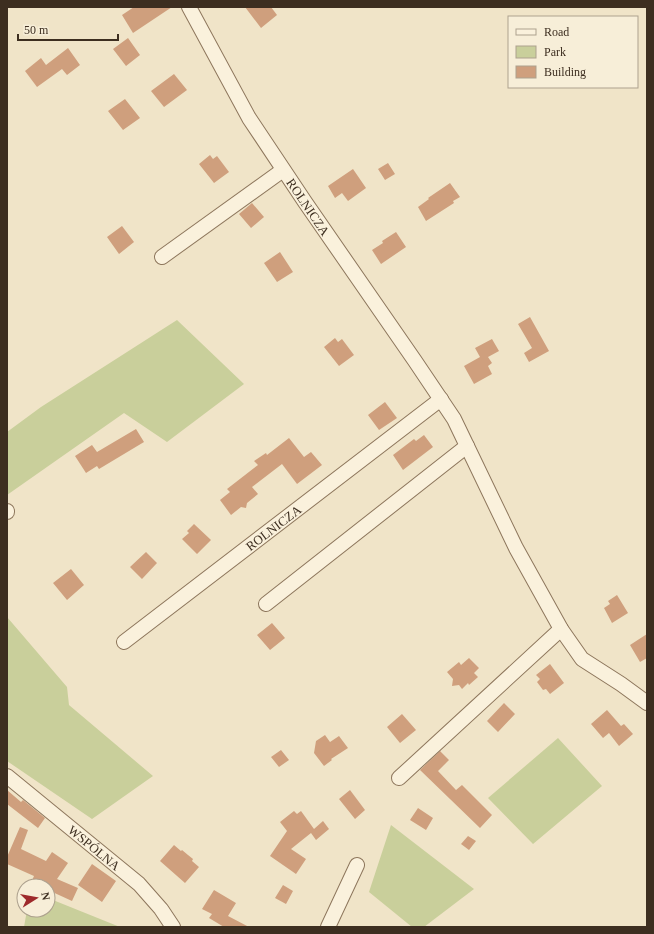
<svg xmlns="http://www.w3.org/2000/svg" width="654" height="934" font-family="Georgia,serif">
  <rect width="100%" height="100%" fill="#f0e4c8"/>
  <path fill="#c9cf9b" d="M177,320L244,384L167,442L124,413L7,495V432L41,407Z
    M7,617L67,687L69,705L153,776L92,819L7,761Z
    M558,738L602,786L533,844L488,798Z
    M391,825L474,889L424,927H412L369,892Z
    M48,898L120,927H24L27,910H48Z"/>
  <path fill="#cf9f7d" d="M134,7H172L133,33L122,15Z
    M245,7H271L277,15L261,28Z
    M128,38L140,55L126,66L113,49Z
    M68,48L80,65L67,75L62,69L37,87L25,71L41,58L46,65Z
    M174,74L187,90L164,107L151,91Z
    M125,99L140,118L123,130L108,111Z
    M210,155L213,159L217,156L229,172L214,183L199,164Z
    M388,163L395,174L385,180L378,169Z
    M353,169L366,188L348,201L342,193L335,198L328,186Z
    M450,183L460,197L453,201L454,203L426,221L418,207L429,199L428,198Z
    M252,203L264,217L251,228L239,214Z
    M122,226L134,242L119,254L107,237Z
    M396,232L406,247L381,264L372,250L383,243L382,241Z
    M280,252L293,272L277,282L264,263Z
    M530,317L549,351L529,362L524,353L532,348L518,324Z
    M335,338L338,342L342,339L354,355L339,366L324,347Z
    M492,339L499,351L488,357L492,363L488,366L492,374L474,384L464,366L480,357L475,348Z
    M385,402L397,418L379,430L368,415Z
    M136,429L144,442L99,469L97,466L86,473L75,456L92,445L97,452Z
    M424,435L433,447L403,470L393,455L414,439L416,441Z
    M289,438L304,457L311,452L322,465L297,484L282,464L252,487L258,494L247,503L246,508L241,507L231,515L220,500L230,492L227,489L258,465L254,461L266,453L267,455Z
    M194,524L211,540L197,554L182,539L189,533L187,531Z
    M146,552L157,563L142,579L130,567Z
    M71,569L84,585L67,600L53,583Z
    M617,595L628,613L612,623L604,608L610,604L608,601Z
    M272,623L285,638L270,650L257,635Z
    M647,634V658L640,662L630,645Z
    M469,658L479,668L474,673L478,677L469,685L468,683L462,689L459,685L452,686L453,679L447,672L459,662L461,665Z
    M550,664L564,683L550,694L546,689L543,690L537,682L540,679L536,675Z
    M504,703L515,714L498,732L487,721Z
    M607,710L621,726L624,724L633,734L619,746L609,733L603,738L591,724Z
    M402,714L416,730L400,743L387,727Z
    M325,735L330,742L339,736L348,748L331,759L332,760L324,766L314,753L316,741Z
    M281,750L289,760L279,767L271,757Z
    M440,751L449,760L438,771L456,790L462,785L492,815L480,828L420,770Z
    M7,790L21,802L23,800L45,818L38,828L7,804Z
    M350,790L365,810L355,819L339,799Z
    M418,808L433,818L426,830L410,820Z
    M294,811L297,814L301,811L314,829L323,821L329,829L316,840L311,833L291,849L306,859L296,874L270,856L287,831L280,822Z
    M20,827L28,830L21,849L46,861L52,852L68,863L57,879L78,888L72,901L48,890V886H37L31,883L34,876L7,864V857Z
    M468,836L476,841L469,850L461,844Z
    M174,845L181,851L182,850L188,855L193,859L192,861L199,867L185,883L160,861Z
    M92,864L116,881L102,902L78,885Z
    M283,885L293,891L286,904L275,898Z
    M214,890L236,903L228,916L249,927H224L209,918L212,914L202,909Z"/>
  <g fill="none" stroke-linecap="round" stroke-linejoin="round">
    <defs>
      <g id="minor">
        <path id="s1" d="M189,7L249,118L305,202L415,361L454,419L516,548L561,629L582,659L621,684L647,703"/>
        <path d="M162,257L283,170"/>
        <path d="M7,511V512"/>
        <path d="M266,604L467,446"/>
        <path id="s2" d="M124,642L441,399"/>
        <path id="s3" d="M7,776L139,884L161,909L173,927"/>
        <path d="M399,778L561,629"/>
        <path d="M328,927L357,865"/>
      </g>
    </defs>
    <use href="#minor" stroke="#8d765c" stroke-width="16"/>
    <use href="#minor" stroke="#faf1dc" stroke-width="14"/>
  </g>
  <g text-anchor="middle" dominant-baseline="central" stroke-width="4" stroke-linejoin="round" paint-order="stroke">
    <g font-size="13" fill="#3d2e20" stroke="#f7eed8">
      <text stroke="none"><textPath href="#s1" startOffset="233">ROLNICZA</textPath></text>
      <text stroke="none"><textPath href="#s2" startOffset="188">ROLNICZA</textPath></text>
      <text stroke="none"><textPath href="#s3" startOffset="113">WSPÓLNA</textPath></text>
    </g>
  </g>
  <rect width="654" height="934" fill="none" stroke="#3d2e20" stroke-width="16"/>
  <rect x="508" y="16" width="130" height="72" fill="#f7eed8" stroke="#ada18e"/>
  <rect x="516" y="29" width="20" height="6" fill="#faf1dc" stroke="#ada18e"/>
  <text x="544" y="36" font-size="12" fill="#3d2e20">Road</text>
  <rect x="516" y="46" width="20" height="12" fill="#c9cf9b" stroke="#ada18e"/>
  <text x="544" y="56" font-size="12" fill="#3d2e20">Park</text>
  <rect x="516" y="66" width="20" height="12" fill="#cf9f7d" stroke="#ada18e"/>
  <text x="544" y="76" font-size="12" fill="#3d2e20">Building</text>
  <g transform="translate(36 898) rotate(79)"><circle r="19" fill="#f7eed8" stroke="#ada18e"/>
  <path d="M0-3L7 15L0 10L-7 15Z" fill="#9e2a2b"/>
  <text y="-6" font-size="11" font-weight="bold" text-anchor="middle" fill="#3d2e20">N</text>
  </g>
  <path d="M18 34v6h100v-6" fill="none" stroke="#3d2e20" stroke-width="2"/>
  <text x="24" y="34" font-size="12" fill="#3d2e20" stroke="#f7eed8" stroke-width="3" paint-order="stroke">50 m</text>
</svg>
